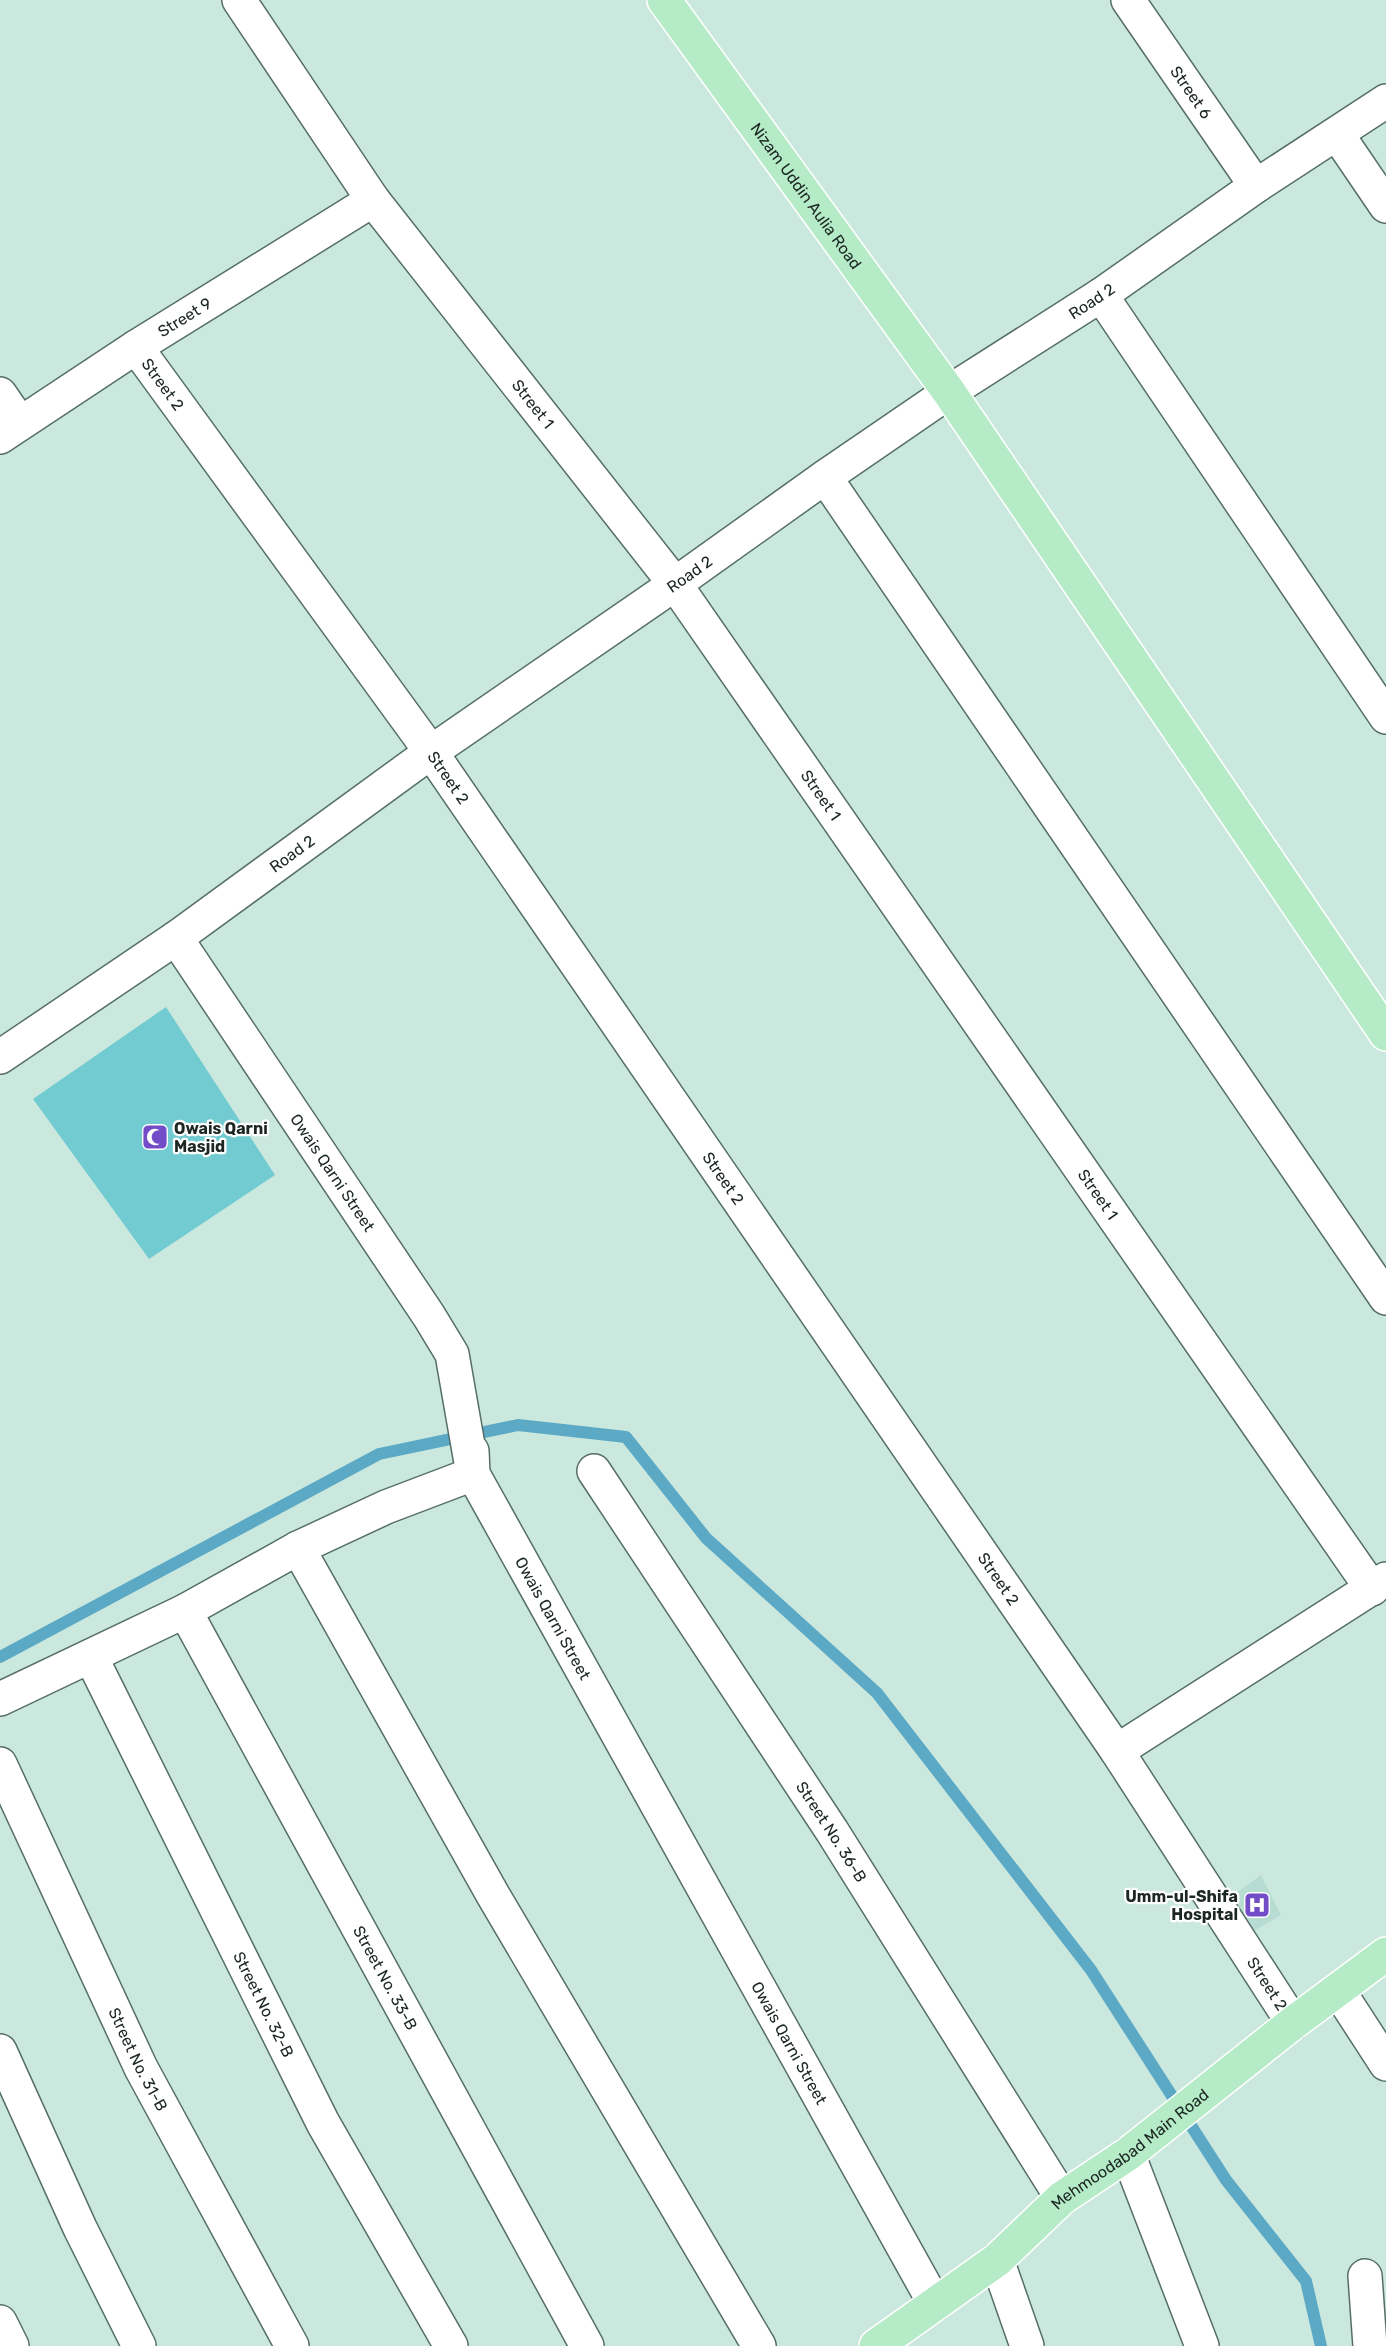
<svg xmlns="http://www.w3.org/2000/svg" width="1386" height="2346" font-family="Rubik,sans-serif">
  <rect width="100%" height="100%" fill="#cbe8df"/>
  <path fill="#b7dcd2" d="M1261,1875L1281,1915L1254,1931L1232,1896Z"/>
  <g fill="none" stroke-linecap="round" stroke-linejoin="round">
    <path stroke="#5ba9c4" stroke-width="12" d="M0,1657L379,1454L518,1425L626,1437L706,1538L877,1693L1091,1970L1226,2180L1306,2281L1321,2346"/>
  </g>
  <path fill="#71cbd0" d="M166,1007L275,1175L149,1259L33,1099Z"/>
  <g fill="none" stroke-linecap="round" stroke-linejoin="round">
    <defs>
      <g id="minor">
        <path id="s1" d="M239,0L373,200L675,584L1372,1589"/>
        <path id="s2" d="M1128,0L1256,186"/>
        <path d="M1337,134L1386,206"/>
        <path d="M1101,295L1386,717"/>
        <path id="s3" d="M136,347L431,752L1117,1751L1293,2023"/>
        <path d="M0,394L20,423"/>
        <path id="s4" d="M0,437L136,347L373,200"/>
        <path d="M825,477L1386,1298"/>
        <path id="s5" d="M176,938L429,1316L452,1354L473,1474L935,2304"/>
        <path id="s6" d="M0,1057L176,938L431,752L675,584L825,477L949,392L1101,295L1256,186L1386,101"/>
        <path id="s7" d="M594,1471L832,1831L1062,2198"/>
        <path d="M298,1548L493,1895L759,2346"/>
        <path id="s8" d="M185,1611L587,2346"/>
        <path id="s9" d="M91,1657L323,2123L451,2346"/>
        <path d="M0,1699L185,1611L298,1548L386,1507L473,1474L472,1451"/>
        <path d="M1117,1751L1386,1579"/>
        <path id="s10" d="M0,1764L141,2068L292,2346"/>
        <path d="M1338,1990L1386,2064"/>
        <path d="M0,2051L80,2228L139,2346"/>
        <path d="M1128,2154L1202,2346"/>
        <path d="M997,2260L1027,2346"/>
        <path d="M1365,2276L1370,2346"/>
        <path d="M0,2322L12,2346"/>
      </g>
      <g id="major">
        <path id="s11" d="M664,0L949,392L1386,1034"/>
        <path id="s12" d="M876,2346L997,2260L1062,2198L1128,2154L1293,2023L1386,1954"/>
      </g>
    </defs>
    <use href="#minor" stroke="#556e68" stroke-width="36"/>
    <use href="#major" stroke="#fff" stroke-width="36"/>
    <use href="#minor" stroke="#fff" stroke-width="33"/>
    <use href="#major" stroke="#b6ebc7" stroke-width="33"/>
  </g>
  <defs>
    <symbol id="mosque-square" viewBox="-11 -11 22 22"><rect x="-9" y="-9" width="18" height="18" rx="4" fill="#734dc7" stroke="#fff"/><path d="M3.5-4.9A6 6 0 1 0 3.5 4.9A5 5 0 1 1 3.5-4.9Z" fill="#fff"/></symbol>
    <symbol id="hospital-square" viewBox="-11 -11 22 22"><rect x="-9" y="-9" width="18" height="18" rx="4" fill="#734dc7" stroke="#fff"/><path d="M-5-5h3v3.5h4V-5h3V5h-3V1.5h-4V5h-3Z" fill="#fff"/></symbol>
  </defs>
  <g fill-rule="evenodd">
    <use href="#mosque-square" x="140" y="1122" width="30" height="30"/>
    <use href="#hospital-square" x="1242" y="1890" width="30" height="30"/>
  </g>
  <g text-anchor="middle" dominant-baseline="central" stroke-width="4.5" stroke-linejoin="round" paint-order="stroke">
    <g font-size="16" fill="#1c2724" stroke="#fff">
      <text stroke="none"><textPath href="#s2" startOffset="112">Street 6</textPath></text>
      <text stroke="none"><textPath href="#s11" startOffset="242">Nizam Uddin Aulia Road</textPath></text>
      <text stroke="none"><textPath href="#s6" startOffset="1328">Road 2</textPath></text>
      <text stroke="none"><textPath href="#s4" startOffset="220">Street 9</textPath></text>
      <text stroke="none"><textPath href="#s3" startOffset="46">Street 2</textPath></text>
      <text stroke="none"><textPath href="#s1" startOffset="500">Street 1</textPath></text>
      <text stroke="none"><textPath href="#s6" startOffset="842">Road 2</textPath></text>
      <text stroke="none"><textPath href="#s3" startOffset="532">Street 2</textPath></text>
      <text stroke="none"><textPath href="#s1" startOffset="986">Street 1</textPath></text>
      <text stroke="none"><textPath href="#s6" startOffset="356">Road 2</textPath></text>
      <text stroke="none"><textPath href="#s5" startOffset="282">Owais Qarni Street</textPath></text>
      <text stroke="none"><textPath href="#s3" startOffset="1018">Street 2</textPath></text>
      <text stroke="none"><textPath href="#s1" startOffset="1472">Street 1</textPath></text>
      <text stroke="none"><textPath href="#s3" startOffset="1504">Street 2</textPath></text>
      <text stroke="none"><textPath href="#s5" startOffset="786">Owais Qarni Street</textPath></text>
      <text stroke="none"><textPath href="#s7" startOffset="432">Street No. 36-B</textPath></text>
      <text stroke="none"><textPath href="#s8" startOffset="418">Street No. 33-B</textPath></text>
      <text stroke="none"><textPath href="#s3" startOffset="1990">Street 2</textPath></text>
      <text stroke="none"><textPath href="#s9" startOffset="388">Street No. 32-B</textPath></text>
      <text stroke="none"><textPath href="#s5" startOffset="1272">Owais Qarni Street</textPath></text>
      <text stroke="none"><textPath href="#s10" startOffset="326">Street No. 31-B</textPath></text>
      <text stroke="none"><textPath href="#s12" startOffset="322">Mehmoodabad Main Road</textPath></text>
    </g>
    <g font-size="16" font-weight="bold" fill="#1c2724" stroke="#fff" text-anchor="start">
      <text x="174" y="1128">Owais Qarni<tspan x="174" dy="18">Masjid</tspan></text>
      <text x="1238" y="1896" text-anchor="end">Umm-ul-Shifa<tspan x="1238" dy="18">Hospital</tspan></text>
    </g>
  </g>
</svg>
